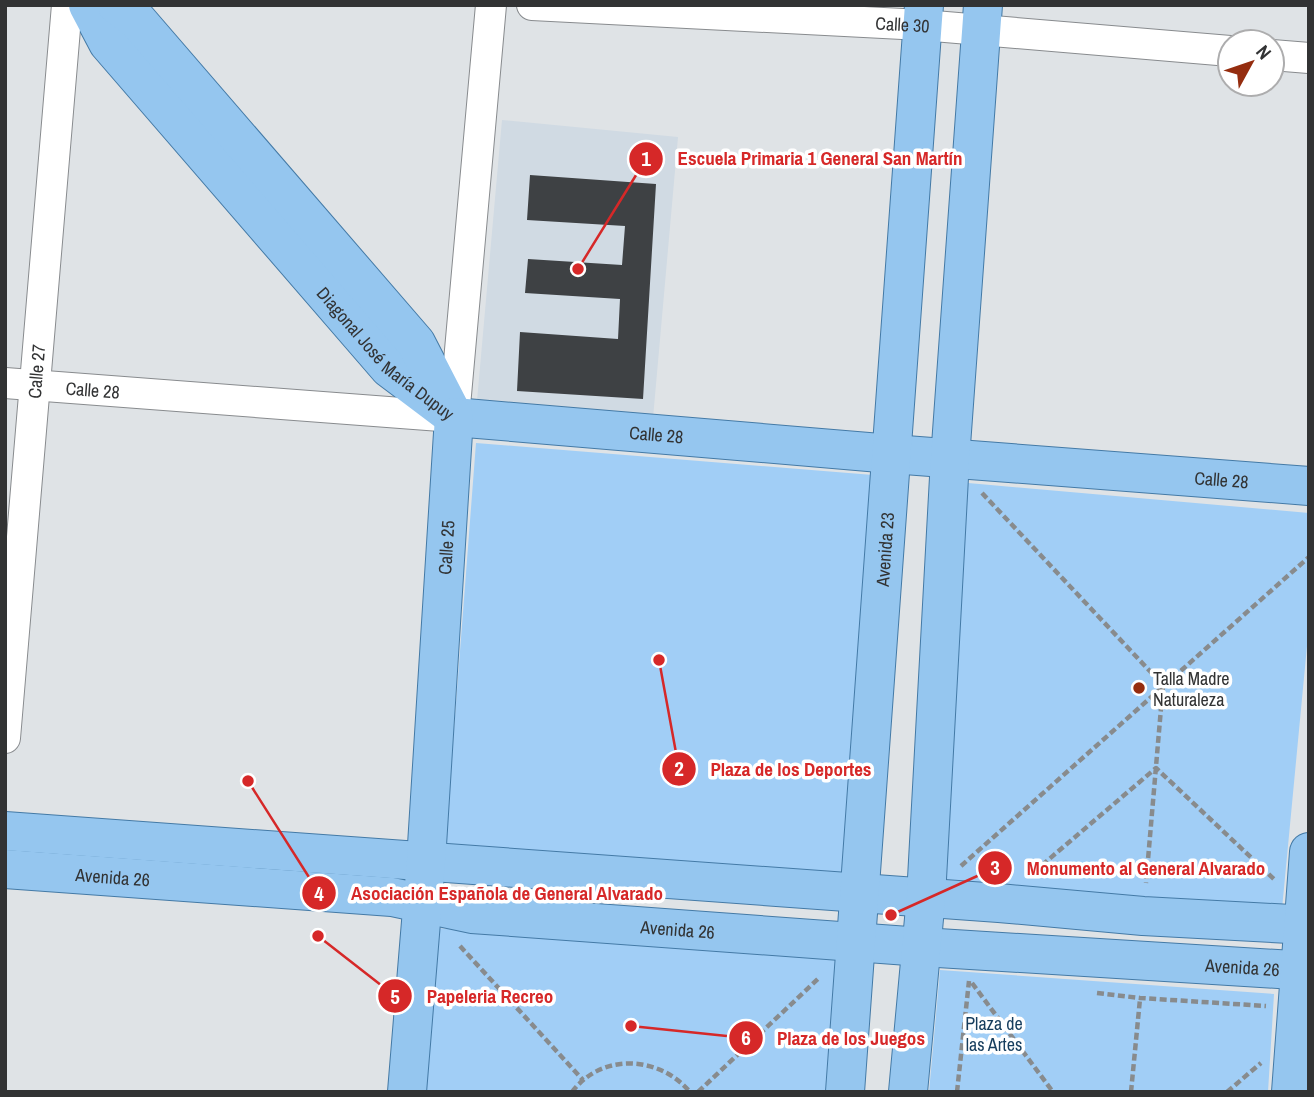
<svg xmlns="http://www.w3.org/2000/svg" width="1314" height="1097" font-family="'Archivo Narrow',sans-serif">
  <rect width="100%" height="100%" fill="#dfe3e6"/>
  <path fill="#d0dae3" d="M502,120L678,137L653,418L477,401Z"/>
  <path fill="#a1cef6" d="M476,443L873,475L843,877L445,846Z
    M968,483L1309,513V625L1282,909L941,884Z
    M438,928L836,960L826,1092H426Z
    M940,970L1274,994L1268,1092H929Z"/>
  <path fill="#3e4144" d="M530,175L656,184L643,399L517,391L520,332L618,339L620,299L525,293L528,259L622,265L625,226L527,220Z"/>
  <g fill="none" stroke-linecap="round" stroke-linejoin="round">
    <defs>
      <g id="minor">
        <path id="s1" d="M532,5L922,25L1230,51"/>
        <path d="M1272,55L1309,58"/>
        <path id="s2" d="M5,383L454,417L491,5"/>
        <path id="s3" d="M5,738L67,5"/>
      </g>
      <g id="major">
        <path id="s4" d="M88,5L108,43L389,368L454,417"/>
        <path d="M117,5L137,20L416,343L450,409"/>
        <path id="s5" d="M454,417L892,454L1309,486"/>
        <path d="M5,831L999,903L1143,916L1309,925"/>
        <path id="s6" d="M5,869L392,897L472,914L922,947L1309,971"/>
        <path id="s7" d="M407,1092L426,861L454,417"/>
        <path id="s8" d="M845,1092L924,5"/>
        <path d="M908,1092L926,897L950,459L983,5"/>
        <path d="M1291,1092L1309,852"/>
      </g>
    </defs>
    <use href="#minor" stroke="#888b8e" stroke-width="32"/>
    <use href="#major" stroke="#447aa6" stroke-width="40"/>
    <path stroke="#888b8d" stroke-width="4.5" stroke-dasharray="7 3.5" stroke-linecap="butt" d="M982,493L1163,685L1146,883
      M961,866L1309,557
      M1034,872L1156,768L1275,880
      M460,946L583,1080
      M972,983L1053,1092
      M1097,993L1140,998L1266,1006
      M572,1092C602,1052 660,1056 690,1092
      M698,1092L820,977
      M957,1092L969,981
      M1131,1092L1140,999
      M1227,1092L1261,1063"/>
    <use href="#minor" stroke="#fff" stroke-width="30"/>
    <use href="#major" stroke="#95c6ef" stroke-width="38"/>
  </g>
  <circle fill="#952d0f" stroke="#fff" stroke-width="2.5" cx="1139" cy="688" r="7"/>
  <g text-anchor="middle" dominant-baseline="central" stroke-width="7" stroke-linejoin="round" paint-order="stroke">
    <g font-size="18" fill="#323334" stroke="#fff">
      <text stroke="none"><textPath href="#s1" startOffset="371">Calle 30</textPath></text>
      <text stroke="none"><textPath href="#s4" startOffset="460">Diagonal José María Dupuy</textPath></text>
      <text stroke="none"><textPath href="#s3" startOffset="368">Calle 27</textPath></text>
      <text stroke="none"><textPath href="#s2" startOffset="88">Calle 28</textPath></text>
      <text stroke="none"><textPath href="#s5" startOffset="203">Calle 28</textPath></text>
      <text stroke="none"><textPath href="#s5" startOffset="770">Calle 28</textPath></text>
      <text stroke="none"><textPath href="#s7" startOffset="546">Calle 25</textPath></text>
      <text stroke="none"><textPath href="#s8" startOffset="544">Avenida 23</textPath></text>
      <text stroke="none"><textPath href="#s6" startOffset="108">Avenida 26</textPath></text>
      <text stroke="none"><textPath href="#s6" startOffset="676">Avenida 26</textPath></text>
      <text stroke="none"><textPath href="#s6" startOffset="1242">Avenida 26</textPath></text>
    </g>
    <g font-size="18" fill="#323334" stroke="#fff" text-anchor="start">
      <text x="1153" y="678">Talla Madre<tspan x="1153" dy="21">Naturaleza</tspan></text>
    </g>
    <g font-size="18" fill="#163d5d" stroke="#fff">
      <text x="994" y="1023">Plaza de<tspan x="994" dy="21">las Artes</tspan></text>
    </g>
  </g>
  <path fill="none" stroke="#d62828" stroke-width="2.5" d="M578 269L646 159M659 660L679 769M891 915L995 868M248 781L319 893M318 936L395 996M631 1026L746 1038"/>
  <g fill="#d62828" stroke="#fff" stroke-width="2.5">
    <circle cx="578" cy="269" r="7"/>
    <circle cx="659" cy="660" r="7"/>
    <circle cx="891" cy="915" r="7"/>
    <circle cx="248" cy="781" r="7"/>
    <circle cx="318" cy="936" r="7"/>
    <circle cx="631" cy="1026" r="7"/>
    <circle cx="646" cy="159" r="18"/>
    <circle cx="679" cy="769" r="18"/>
    <circle cx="995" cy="868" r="18"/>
    <circle cx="319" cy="893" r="18"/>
    <circle cx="395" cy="996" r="18"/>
    <circle cx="746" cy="1038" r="18"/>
  </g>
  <g font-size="21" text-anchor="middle" font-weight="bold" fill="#fff">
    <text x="646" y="166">1</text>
    <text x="679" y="776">2</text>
    <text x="995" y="875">3</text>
    <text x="319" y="901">4</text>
    <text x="395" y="1004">5</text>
    <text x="746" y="1045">6</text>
  </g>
  <g font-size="19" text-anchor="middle" font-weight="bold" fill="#d62828" stroke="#fff" stroke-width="7" stroke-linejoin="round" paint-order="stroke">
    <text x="820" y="165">Escuela Primaria 1 General San Martín</text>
    <text x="791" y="776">Plaza de los Deportes</text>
    <text x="1146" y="875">Monumento al General Alvarado</text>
    <text x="507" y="900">Asociación Española de General Alvarado</text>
    <text x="490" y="1003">Papeleria Recreo</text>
    <text x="851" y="1045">Plaza de los Juegos</text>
  </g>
  <rect width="1314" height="1097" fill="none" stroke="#323334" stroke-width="14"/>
  <g transform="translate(1251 63) rotate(50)"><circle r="33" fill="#ffffff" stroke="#adadae" stroke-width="2"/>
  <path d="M0-5L12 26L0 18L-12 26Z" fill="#952d0f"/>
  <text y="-10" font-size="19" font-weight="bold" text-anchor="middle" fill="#323334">N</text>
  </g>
</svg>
